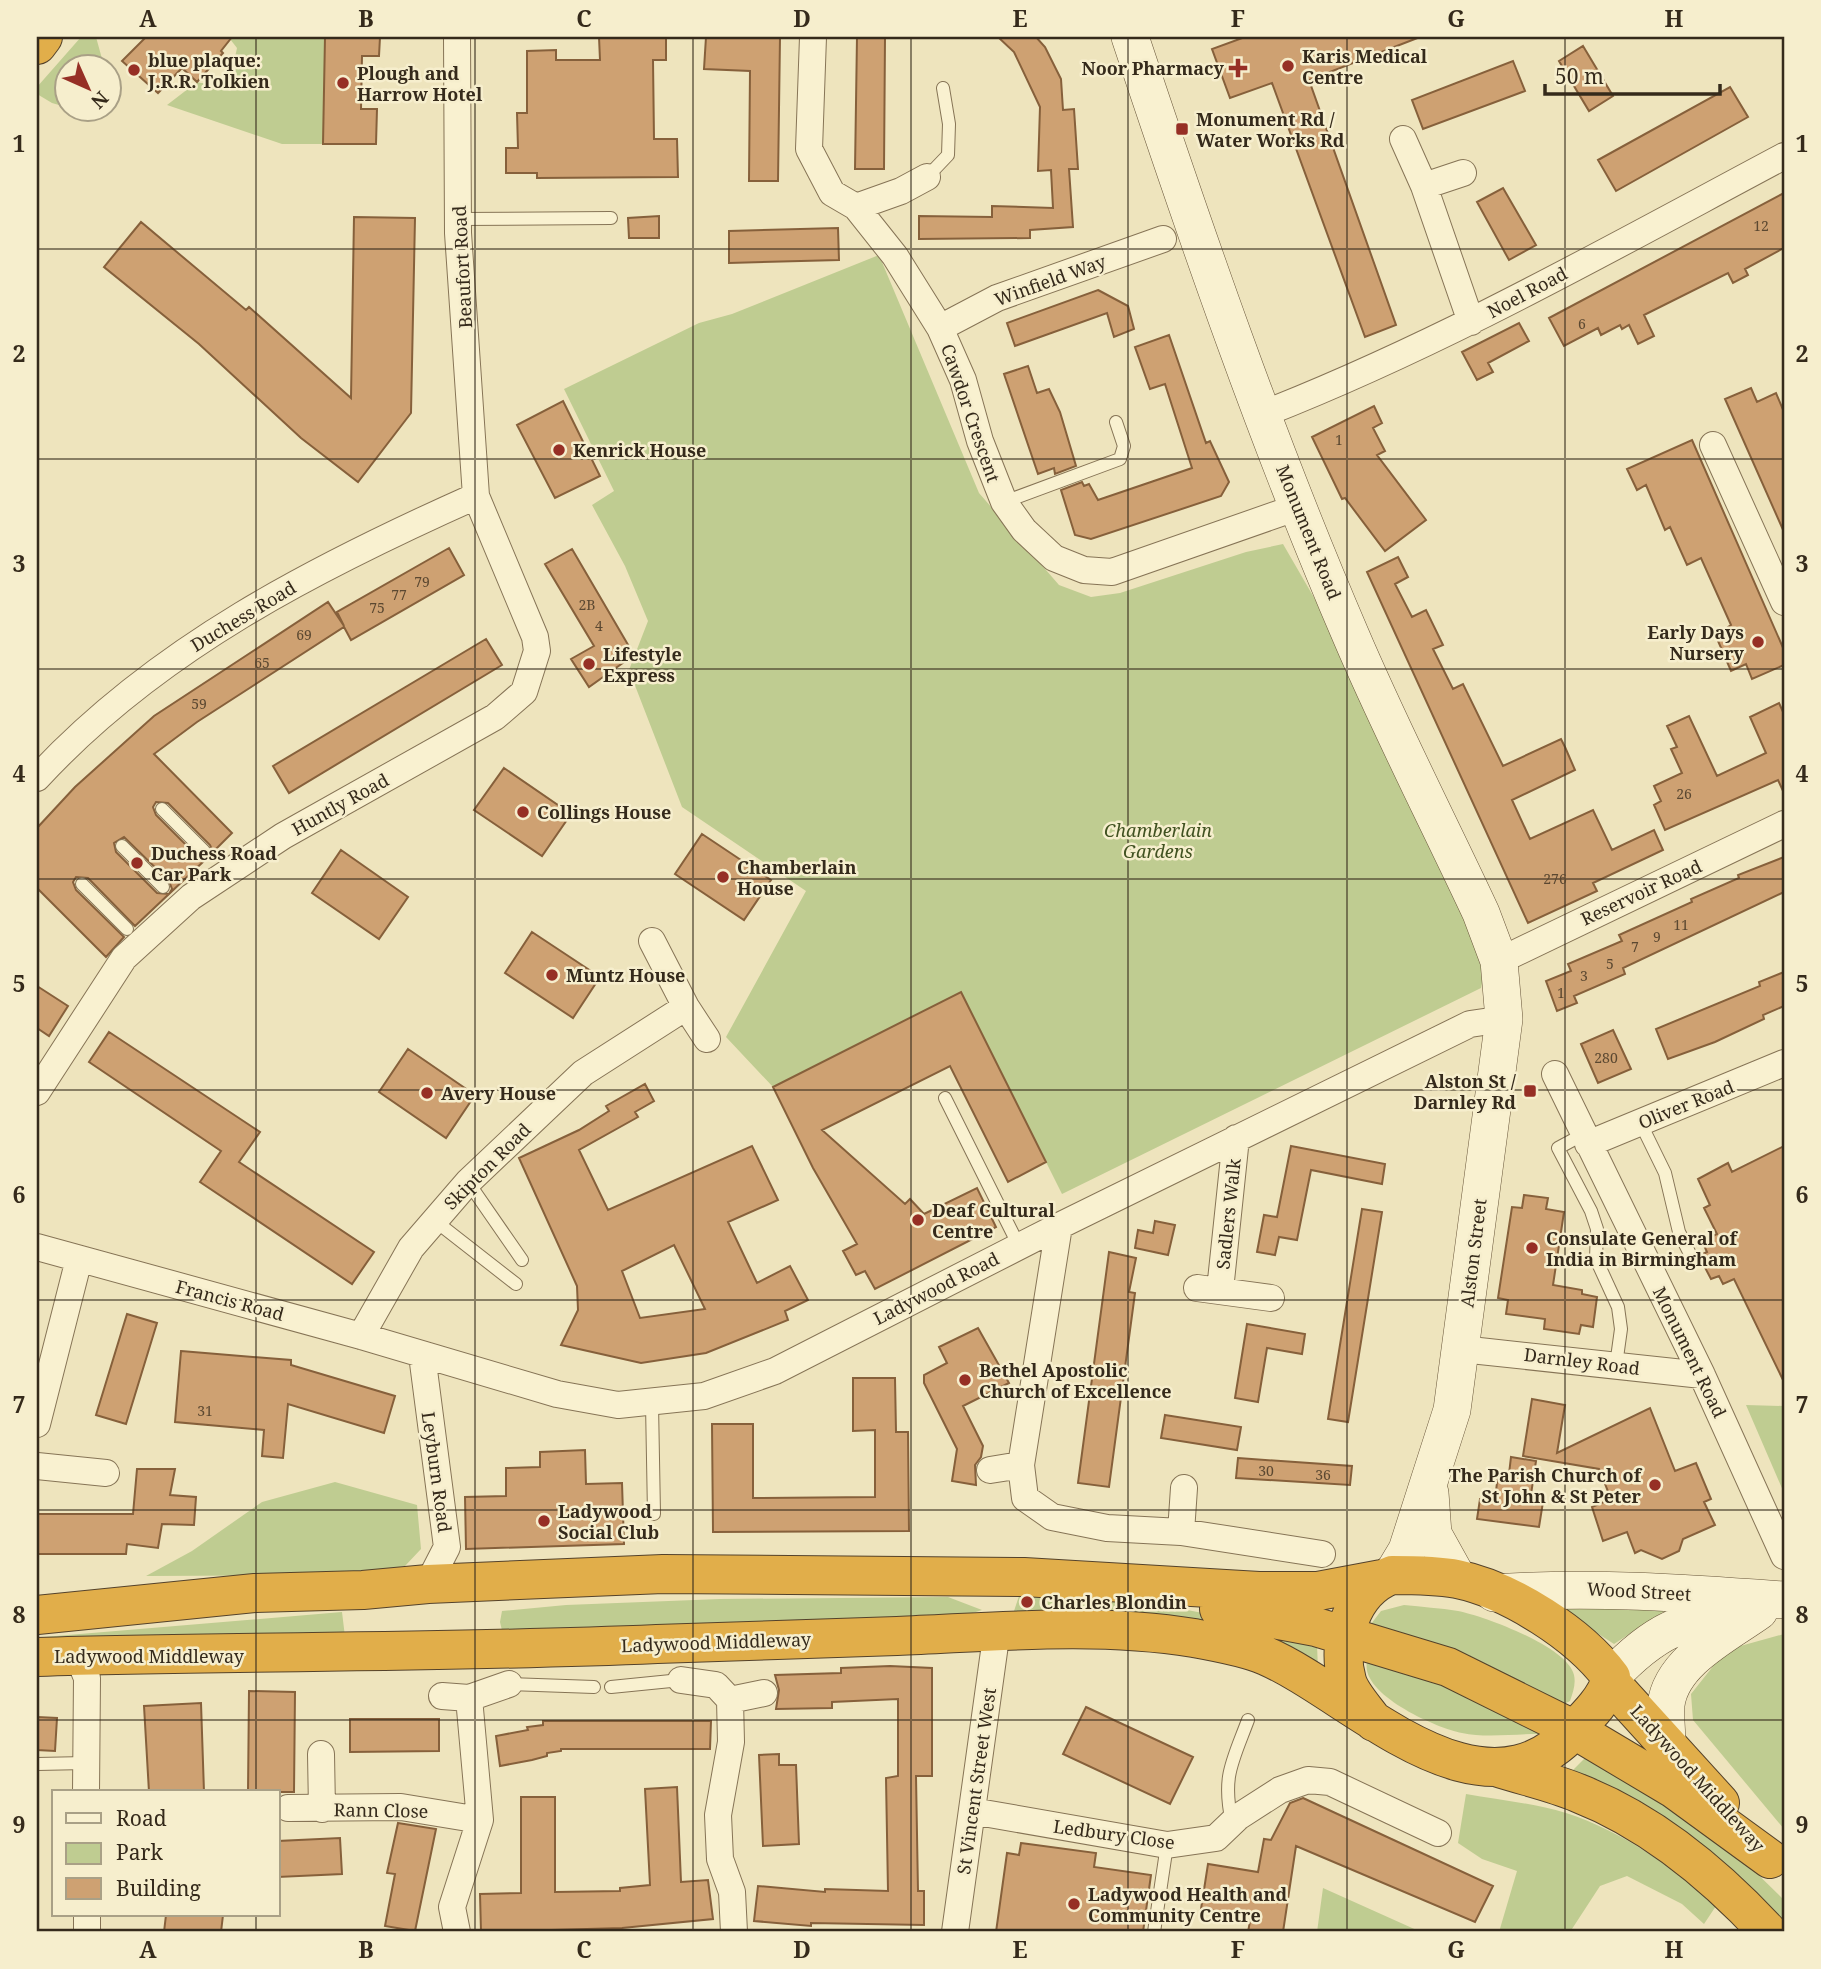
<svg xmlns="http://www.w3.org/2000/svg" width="1821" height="1969" font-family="'Noto Serif',serif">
  <rect width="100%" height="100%" fill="#eee4bd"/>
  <path fill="#bfcc91" d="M81,37H96L104,66H66V107L52,103L37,94V87Z
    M232,37H325L323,144H282L167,105L197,82C222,89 233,70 237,48L230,39Z
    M879,255L979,493L1059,585L1091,597L1120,593L1246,552L1283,544L1338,639L1486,967L1481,988L1062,1194L961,992L773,1087L726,1037L806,891L682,807L629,670L648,621L625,566L592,505L614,491L564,389L699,323L732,314Z
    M1746,1405L1784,1406V1493Z
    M335,1482L417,1505L421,1549L405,1566L353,1575L146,1576L192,1551L262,1502Z
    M1082,1594C1162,1603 1241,1618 1317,1645L1318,1669L1011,1620L1019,1596Z
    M948,1597L982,1610L932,1626L504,1639L500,1622L502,1611L566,1605L720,1599Z
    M1549,1602L1666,1610L1614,1644Z
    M1404,1605C1422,1607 1440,1608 1458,1611C1484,1616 1568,1647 1574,1675C1576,1684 1573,1692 1570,1701L1564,1704L1371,1624L1381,1611Z
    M342,1612L346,1645L60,1650L44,1637Z
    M1784,1634V1829L1693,1720L1691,1694L1726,1650Z
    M1367,1662L1442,1681L1540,1728L1538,1734C1514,1734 1485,1738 1462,1733C1436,1728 1360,1694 1367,1662Z
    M1588,1755L1733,1850L1784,1900V1930L1572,1771Z
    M1466,1794C1498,1800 1534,1803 1566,1813C1622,1831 1673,1867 1716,1906L1704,1924L1682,1904L1627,1876L1600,1886L1570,1932H1499L1517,1871L1482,1859L1458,1843Z
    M1323,1888L1421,1932H1317Z"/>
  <path fill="#cea172" stroke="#86603b" stroke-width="2" fill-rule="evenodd" d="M146,37H232L221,51L223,53L197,82L182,68L158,93L122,61Z
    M325,37H380L379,56H362L361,109H377L376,144H323Z
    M599,37H666V60H653L654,139H677L678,177L537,178V173H506V148H518L517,113H527V51L556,50V60H600Z
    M706,37H780L778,181H749L750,71L704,69Z
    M857,37H885L884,169H855Z
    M998,37H1036L1045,47L1061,79L1063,110L1074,109L1078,169H1069L1073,227L1030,230V238L919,239V216L992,217V206L1053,208L1051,170L1038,171L1040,107L1014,52Z
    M1245,37H1420L1309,80L1396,325L1365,337L1272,83L1230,98L1212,49Z
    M1583,46L1613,96L1589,111L1559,61Z
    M1513,61L1525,91L1423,129L1412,100Z
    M1730,87L1748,117L1616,191L1598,160Z
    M1503,188L1536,245L1509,260L1477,202Z
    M1784,193V248L1745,269L1748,275L1733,283L1728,273L1644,315L1654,336L1638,344L1629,325L1622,329L1620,325L1601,335L1598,328L1564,346L1549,318Z
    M659,216V238H629L628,218Z
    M354,217L415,218L411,413L358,482L301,438L199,344L104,267L141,222L246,310L249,307L351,398Z
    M838,228L839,260L729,263V231Z
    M1098,290L1128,306L1134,329L1114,337L1107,313L1015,346L1007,323Z
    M1519,323L1529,341L1488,363L1493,372L1477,380L1462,352Z
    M1169,335L1206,443L1210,441L1229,482L1221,496L1091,539L1075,535L1061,490L1082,482L1084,486L1089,484L1098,500L1192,468L1165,384L1150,389L1135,347Z
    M1028,366L1037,393L1049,389L1060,412L1076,466L1055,474L1054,468L1038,474L1004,374Z
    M1751,388L1757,402L1776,393L1784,412V532L1725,399Z
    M563,401L600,476L555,498L517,425Z
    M1374,406L1382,423L1373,428L1385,451L1377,455L1426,520L1385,551L1345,498L1342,499L1312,437Z
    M1692,440L1784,650V665L1752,679L1746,664L1731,671L1718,641L1732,634L1728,627L1731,625L1701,558L1687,565L1670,527L1665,530L1646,485L1637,490L1627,469Z
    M449,548L464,575L351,640L344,627L197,722L154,754L232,833L213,852L210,845L168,803L156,802L153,807L156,815L198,857L205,860L135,926L88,878L76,877L73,882L76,890L124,937L106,957L37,888V828L75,787L154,716L328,602L344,626L337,612ZM124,837L169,881L172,889L169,894L157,893L116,852L114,843Z
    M572,549L634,655L589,687L571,659L594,646L545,564Z
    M1398,557L1408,577L1395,584L1412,617L1426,610L1443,645L1433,649L1453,689L1463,684L1503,766L1561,739L1565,747L1575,770L1512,800L1530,839L1593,810L1612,850L1654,830L1663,850L1593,883L1597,891L1528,923L1367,572Z
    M486,639L502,665L289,793L273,766Z
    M1779,703L1784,714V793L1778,780L1665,830L1654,805L1661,801L1654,786L1682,773L1671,749L1677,747L1667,726L1689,716L1717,776L1766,753L1750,717Z
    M504,768L571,814L542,856L474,810Z
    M702,834L771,880L744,920L675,874Z
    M341,850L408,897L379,939L312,893Z
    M1784,857V892L1623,968L1625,974L1574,996L1577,1003L1557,1011L1546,981L1571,971L1568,964L1622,941L1619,935L1692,902L1691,899L1739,878L1738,875Z
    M532,932L600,977L573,1018L505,973Z
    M1784,972V1006L1763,1015L1764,1019L1715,1042L1668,1059L1656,1029L1760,986L1759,982Z
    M37,986L68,1006L49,1036L37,1028Z
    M961,992L1046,1162L1008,1182L950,1066L822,1130L905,1204L910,1199L924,1214L977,1188L996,1227L875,1289L865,1271L856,1275L843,1251L857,1244L813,1168L773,1087Z
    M1613,1030L1631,1069L1598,1083L1581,1044Z
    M109,1032L260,1132L239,1162L374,1252L352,1284L200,1182L221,1151L89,1062Z
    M408,1049L475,1095L446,1138L379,1092Z
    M645,1084L654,1101L635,1112L638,1117L579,1150L608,1210L752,1146L778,1200L728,1222L757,1283L790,1266L808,1300L785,1311L788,1320L706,1353L641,1363L561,1345L578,1310L577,1286L519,1158L579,1130L609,1111L606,1106ZM674,1245L705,1309L640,1318L622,1271Z
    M1291,1146L1385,1164L1382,1184L1311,1170L1297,1240L1279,1237L1275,1255L1257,1252L1264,1215L1277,1217Z
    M1784,1146V1382L1734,1279L1723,1284L1719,1276L1711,1279L1699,1256L1707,1252L1702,1241L1717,1234L1704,1208L1710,1205L1698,1179L1728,1163L1732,1172Z
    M1524,1195L1548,1198L1546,1209L1564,1212L1553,1285L1582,1290V1294L1597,1297L1593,1327L1581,1325L1579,1334L1544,1329L1545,1319L1506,1314L1508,1300L1498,1298L1512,1207L1522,1208Z
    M1362,1209L1382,1212L1348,1422L1328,1419Z
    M1155,1221L1175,1225L1168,1255L1135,1248L1138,1230L1153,1233Z
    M1109,1252L1136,1258L1129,1292L1135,1293L1109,1487L1078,1483Z
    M127,1314L157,1323L126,1424L96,1415Z
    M1247,1324L1305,1334L1302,1354L1267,1348L1258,1402L1235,1398Z
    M978,1328L1009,1383L963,1406L983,1446L981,1457L975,1465L976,1485L952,1481L957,1449L924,1383V1375L947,1363L939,1347Z
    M181,1351L291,1360V1365L395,1396L384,1433L288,1404L283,1458L262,1456L264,1430L175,1422Z
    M853,1378H895L896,1432H908L909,1531L713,1532L712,1424H753V1498L875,1497V1430L853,1431Z
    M1532,1399L1565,1405L1557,1453L1650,1408L1675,1471L1696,1463L1711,1499L1704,1502L1715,1525L1683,1539L1679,1551L1662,1559L1641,1550L1635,1553L1627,1532L1603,1541L1592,1507L1611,1499L1599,1469L1523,1456Z
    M1165,1415L1241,1427L1237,1450L1161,1438Z
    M585,1450L586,1484L622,1483L624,1544L466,1549L465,1497L506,1496V1468L540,1467V1452Z
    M1511,1457L1536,1461L1530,1501L1543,1502L1539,1527L1477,1519L1480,1499L1495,1501L1498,1473L1509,1474Z
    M1238,1458L1352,1466L1350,1485L1236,1478Z
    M137,1469H175L170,1495L196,1497L194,1525L162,1524L158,1548L127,1544L126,1554H37V1514H133Z
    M890,1666L932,1668V1776H916L918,1891H924V1925L811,1923V1926L754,1921L758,1886L825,1892V1889L888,1891L886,1778L898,1776V1699L832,1702V1708L776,1709L779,1690L775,1675L841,1673V1668Z
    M249,1691L295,1692L294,1792H248Z
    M201,1703L204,1792H149L144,1706Z
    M1086,1707L1193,1757L1170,1804L1063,1754Z
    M37,1717L57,1718L55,1751L37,1750Z
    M350,1719H439V1751L350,1752Z
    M543,1721H711L710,1749H561V1751L547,1753V1756L532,1760L500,1766L496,1736L528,1730L527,1727L543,1725Z
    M779,1754V1765H796L799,1844L763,1846L759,1755Z
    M677,1787L681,1882L708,1880L713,1919L622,1928L481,1932L480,1894L521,1893V1797H555V1892L620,1891V1888L650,1885L645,1789Z
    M1303,1798L1493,1886L1475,1922L1296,1846L1283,1932H1248L1251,1916L1201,1909L1208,1864L1258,1872L1264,1839L1271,1840L1290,1803Z
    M398,1823L436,1829L415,1931L385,1926L395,1874L387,1873Z
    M340,1838L342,1874L278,1877V1841Z
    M1021,1843L1096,1853L1094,1867L1151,1875L1143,1932H996L1007,1853L1019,1855Z
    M166,1915H223L221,1932H164Z"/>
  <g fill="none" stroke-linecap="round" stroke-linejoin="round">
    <defs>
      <path id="lane" d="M927,177L948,155L949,124L943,88
        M458,219L611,218
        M1004,502L1120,459L1124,446L1116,422
        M162,809L204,851
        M122,846L163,887
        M82,884L127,929
        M945,1098L1019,1246
        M1640,1122L1665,1173L1679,1232L1690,1254
        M1584,1134L1558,1148L1591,1211L1597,1229L1596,1259L1618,1307L1621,1329L1616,1365
        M468,1182L522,1260
        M434,1220L516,1284
        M652,1404L654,1514
        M509,1684L594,1687
        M611,1687L681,1680
        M37,1764L86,1763
        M1232,1823C1222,1776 1232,1763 1248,1720
        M1154,1932L1167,1845"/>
      <path id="street" d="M813,37L809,149L832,193L856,207L895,256L940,328L963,380L980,441L1004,502L1024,530L1054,558L1084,570L1112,572L1298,507
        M1403,139L1424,186L1471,322
        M1424,186L1463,173
        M856,207L901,191L927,177
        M940,328L997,298L1163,239
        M1263,414C1444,343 1613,247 1784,156
        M1713,445L1784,602
        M37,778C157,648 317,567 476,496
        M652,941L686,1007L707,1039
        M1499,961L1784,824
        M1555,1074L1702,1375L1784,1556
        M37,1092L124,958L191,897L283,836L495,717L524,692L537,651L535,637L476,496L458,233L457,37
        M1588,1144L1784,1063
        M1059,1226L1021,1465L1025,1498L1052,1517L1107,1528L1181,1532L1322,1554
        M37,1247L361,1336L557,1394L618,1405L704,1396L775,1371L1059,1226L1470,1024L1504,1019
        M1197,1288L1271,1298
        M1220,1290L1236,1138
        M361,1336L411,1248L468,1182L583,1073L686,1007
        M1461,1349L1702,1375
        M422,1355L447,1547L428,1584
        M37,1424L79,1259
        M37,1466L106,1473
        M990,1470L1021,1465
        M1181,1532L1184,1488
        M78,1656L87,1678L86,1792
        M681,1680L716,1685L730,1700L764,1693
        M442,1696L469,1698L509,1684
        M730,1700L731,1742L718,1815L720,1859L732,1892L734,1932
        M321,1754L322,1809
        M288,1808L401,1807L480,1820
        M972,1811L1167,1845L1216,1838L1238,1817L1280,1790L1308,1780L1330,1782L1438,1833
        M87,1915V1932
        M457,1932L452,1907L480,1820L469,1698
        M955,1932L997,1630"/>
      <path id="secondary" d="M1130,37C1197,238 1267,441 1351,636C1391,730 1438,821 1481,913L1499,961L1504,1019L1452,1410L1407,1550L1392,1575
        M1430,1493L1433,1534L1458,1579
        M1494,1593C1592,1586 1687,1593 1784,1600
        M1611,1677C1654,1631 1684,1618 1745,1612
        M1667,1744C1667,1731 1665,1718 1666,1705C1671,1661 1727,1634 1759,1611"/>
      <path id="highway" d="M37,45L43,37
        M1219,1609L1316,1627L1448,1667L1575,1730L1674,1789L1770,1859
        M37,1615L255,1593L363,1590L428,1584L663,1574L1024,1577L1259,1591H1318L1382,1579
        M37,1657C244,1651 450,1653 657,1644C737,1641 817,1639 897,1636C996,1632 1095,1622 1194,1638C1216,1642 1245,1647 1266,1656C1355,1695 1479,1832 1574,1730C1588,1716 1608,1696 1611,1677C1579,1634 1510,1590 1457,1579C1436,1575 1413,1575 1392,1575C1351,1590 1336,1642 1347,1681C1351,1695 1365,1709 1374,1722
        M1611,1683L1720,1803
        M1496,1767C1523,1776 1552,1782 1578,1793C1650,1821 1716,1876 1768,1932"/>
    </defs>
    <use href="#lane" stroke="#867456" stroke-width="14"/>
    <use href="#street" stroke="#867456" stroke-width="28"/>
    <use href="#secondary" stroke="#685539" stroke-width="38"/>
    <use href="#highway" stroke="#54422b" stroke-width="40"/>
    <use href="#lane" stroke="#f9f1d0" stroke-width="12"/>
    <use href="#street" stroke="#f9f1d0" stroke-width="26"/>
    <use href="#secondary" stroke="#f9f1d0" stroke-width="37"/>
    <use href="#highway" stroke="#e1ae4a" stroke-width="38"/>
  </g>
  <path fill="none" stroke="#352a1b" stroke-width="2" stroke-opacity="0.55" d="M256,37V1792M475,37V1932M693,37V1932M911,37V1932M1128,37V1932M1347,37V1932M1565,37V1932M37,249H1784M37,459H1784M37,669H1784M37,879H1784M37,1090H1784M37,1300H1784M37,1510H1784M37,1720H1784M256,1915V1932"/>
  <g fill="#962f25" stroke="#f6eecd" stroke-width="2.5">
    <circle cx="1288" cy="66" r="7"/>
    <path d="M1234.5 57.5h7v7h7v7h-7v7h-7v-7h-7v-7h7z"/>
    <circle cx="134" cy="70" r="7"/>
    <circle cx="343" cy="83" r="7"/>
    <rect x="1175" y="122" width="14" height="14" rx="3.5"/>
    <circle cx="559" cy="450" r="7"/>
    <circle cx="1758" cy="642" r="7"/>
    <circle cx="589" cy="664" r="7"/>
    <circle cx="523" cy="812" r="7"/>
    <circle cx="137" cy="863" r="7"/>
    <circle cx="723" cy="877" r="7"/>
    <circle cx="552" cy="975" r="7"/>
    <rect x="1523" y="1084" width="14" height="14" rx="3.5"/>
    <circle cx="427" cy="1093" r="7"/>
    <circle cx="918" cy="1220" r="7"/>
    <circle cx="1532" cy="1248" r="7"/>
    <circle cx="965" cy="1380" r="7"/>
    <circle cx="1655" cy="1485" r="7"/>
    <circle cx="544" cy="1521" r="7"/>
    <circle cx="1027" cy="1602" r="7"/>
    <circle cx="1074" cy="1904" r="7"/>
  </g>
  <g text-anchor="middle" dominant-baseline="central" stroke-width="5" stroke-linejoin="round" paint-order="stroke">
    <g font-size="14" fill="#5b4831">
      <text x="1761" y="225">12</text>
      <text x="1582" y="323">6</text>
      <text x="1339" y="439">1</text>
      <text x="422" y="581">79</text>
      <text x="399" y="594">77</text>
      <text x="587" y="604">2B</text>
      <text x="377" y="607">75</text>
      <text x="599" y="625">4</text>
      <text x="304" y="634">69</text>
      <text x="262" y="662">65</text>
      <text x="199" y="703">59</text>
      <text x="1684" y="793">26</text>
      <text x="1555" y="878">276</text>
      <text x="1681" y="924">11</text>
      <text x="1657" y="936">9</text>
      <text x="1635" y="946">7</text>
      <text x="1610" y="963">5</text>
      <text x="1584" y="975">3</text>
      <text x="1561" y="992">1</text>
      <text x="1606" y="1057">280</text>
      <text x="205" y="1410">31</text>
      <text x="1266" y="1470">30</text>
      <text x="1323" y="1474">36</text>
    </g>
    <g font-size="18" font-weight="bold" fill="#352a1b" stroke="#f6eecd" text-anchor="start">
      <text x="1302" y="56">Karis Medical<tspan x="1302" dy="21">Centre</tspan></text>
      <text x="148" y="60">blue plaque:<tspan x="148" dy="21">J.R.R. Tolkien</tspan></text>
      <text x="1224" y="68" text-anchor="end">Noor Pharmacy</text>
      <text x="357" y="73">Plough and<tspan x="357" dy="21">Harrow Hotel</tspan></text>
      <text x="1196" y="119">Monument Rd /<tspan x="1196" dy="21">Water Works Rd</tspan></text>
      <text x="573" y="450">Kenrick House</text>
      <text x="1744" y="632" text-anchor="end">Early Days<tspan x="1744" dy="21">Nursery</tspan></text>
      <text x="603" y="654">Lifestyle<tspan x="603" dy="21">Express</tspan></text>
      <text x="537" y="812">Collings House</text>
      <text x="151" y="853">Duchess Road<tspan x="151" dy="21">Car Park</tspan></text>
      <text x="737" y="867">Chamberlain<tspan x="737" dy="21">House</tspan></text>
      <text x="566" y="975">Muntz House</text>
      <text x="1516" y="1081" text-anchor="end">Alston St /<tspan x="1516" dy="21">Darnley Rd</tspan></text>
      <text x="441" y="1093">Avery House</text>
      <text x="932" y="1210">Deaf Cultural<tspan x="932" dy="21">Centre</tspan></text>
      <text x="1546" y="1238">Consulate General of<tspan x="1546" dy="21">India in Birmingham</tspan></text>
      <text x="979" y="1370">Bethel Apostolic<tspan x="979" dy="21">Church of Excellence</tspan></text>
      <text x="1641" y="1475" text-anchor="end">The Parish Church of<tspan x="1641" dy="21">St John &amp; St Peter</tspan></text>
      <text x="558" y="1511">Ladywood<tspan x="558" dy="21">Social Club</tspan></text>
      <text x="1041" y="1602">Charles Blondin</text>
      <text x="1088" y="1894">Ladywood Health and<tspan x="1088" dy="21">Community Centre</tspan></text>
    </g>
    <g font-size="18" fill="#352a1b" stroke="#f6eecd">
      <text transform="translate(462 267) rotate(-93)">Beaufort Road</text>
      <text transform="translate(1050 280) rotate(-20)">Winfield Way</text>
      <text transform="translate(1527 292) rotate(-28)">Noel Road</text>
      <text transform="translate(971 413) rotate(71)">Cawdor Crescent</text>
      <text transform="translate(1309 532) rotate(68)">Monument Road</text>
      <text transform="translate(243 616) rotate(-31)">Duchess Road</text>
      <text transform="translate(340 804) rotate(-29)">Huntly Road</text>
      <text transform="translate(1641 892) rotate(-25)">Reservoir Road</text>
      <text transform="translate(1686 1104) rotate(-22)">Oliver Road</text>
      <text transform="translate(487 1166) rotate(-45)">Skipton Road</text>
      <text transform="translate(1228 1214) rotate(-84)">Sadlers Walk</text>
      <text transform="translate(1473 1253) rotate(-83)">Alston Street</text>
      <text transform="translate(936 1288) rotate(-27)">Ladywood Road</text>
      <text transform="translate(230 1300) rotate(15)">Francis Road</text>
      <text transform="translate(1690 1352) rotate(64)">Monument Road</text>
      <text transform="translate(1582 1361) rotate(7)">Darnley Road</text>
      <text transform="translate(437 1472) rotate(82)">Leyburn Road</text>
      <text transform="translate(1639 1591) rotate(3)">Wood Street</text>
      <text transform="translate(716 1642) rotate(-2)">Ladywood Middleway</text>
      <text x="149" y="1656">Ladywood Middleway</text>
      <text transform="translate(1698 1778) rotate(48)">Ladywood Middleway</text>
      <text transform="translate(976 1781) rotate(-82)">St Vincent Street West</text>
      <text transform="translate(381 1810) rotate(1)">Rann Close</text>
      <text transform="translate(1114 1834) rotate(8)">Ledbury Close</text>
    </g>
    <g font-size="18" font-style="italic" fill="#415221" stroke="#f6eecd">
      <text x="1158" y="830">Chamberlain<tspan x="1158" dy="21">Gardens</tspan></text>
    </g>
  </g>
  <rect width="1821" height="1969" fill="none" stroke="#f6eecd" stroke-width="77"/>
  <rect x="52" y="1790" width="228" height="126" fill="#f6eecd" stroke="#a9a086" stroke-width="2"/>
  <rect x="66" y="1813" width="35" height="10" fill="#f9f1d0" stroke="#a9a086" stroke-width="2"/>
  <text x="116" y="1826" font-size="21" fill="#352a1b">Road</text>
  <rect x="66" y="1843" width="35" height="21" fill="#bfcc91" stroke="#a9a086" stroke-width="2"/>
  <text x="116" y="1860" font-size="21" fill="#352a1b">Park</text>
  <rect x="66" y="1878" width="35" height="21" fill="#cea172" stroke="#a9a086" stroke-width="2"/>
  <text x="116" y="1896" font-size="21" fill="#352a1b">Building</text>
  <g transform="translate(88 88) rotate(135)"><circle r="33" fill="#f6eecd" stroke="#a9a086" stroke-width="2"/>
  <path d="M0-5L12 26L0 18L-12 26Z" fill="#962f25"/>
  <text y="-10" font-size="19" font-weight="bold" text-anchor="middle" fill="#352a1b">N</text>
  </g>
  <path d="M1545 84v10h175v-10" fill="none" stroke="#352a1b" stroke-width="3.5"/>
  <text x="1555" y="84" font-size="21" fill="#352a1b" stroke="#f6eecd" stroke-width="5" paint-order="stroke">50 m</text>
  <rect x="38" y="38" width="1745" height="1892" fill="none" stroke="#352a1b" stroke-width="2.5"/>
  <g font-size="23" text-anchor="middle" font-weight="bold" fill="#352a1b">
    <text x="148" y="27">A</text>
    <text x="366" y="27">B</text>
    <text x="584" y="27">C</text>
    <text x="802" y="27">D</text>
    <text x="1020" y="27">E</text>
    <text x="1238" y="27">F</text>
    <text x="1456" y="27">G</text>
    <text x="1674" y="27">H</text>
    <text x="19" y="152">1</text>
    <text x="1802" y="152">1</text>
    <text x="19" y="362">2</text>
    <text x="1802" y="362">2</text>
    <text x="19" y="572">3</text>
    <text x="1802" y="572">3</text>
    <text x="19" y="782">4</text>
    <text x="1802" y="782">4</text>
    <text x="19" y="992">5</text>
    <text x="1802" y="992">5</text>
    <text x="19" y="1203">6</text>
    <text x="1802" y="1203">6</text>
    <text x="19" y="1413">7</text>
    <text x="1802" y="1413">7</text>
    <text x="19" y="1623">8</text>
    <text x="1802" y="1623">8</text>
    <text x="19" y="1833">9</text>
    <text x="1802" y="1833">9</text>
    <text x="148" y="1958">A</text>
    <text x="366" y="1958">B</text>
    <text x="584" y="1958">C</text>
    <text x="802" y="1958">D</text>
    <text x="1020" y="1958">E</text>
    <text x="1238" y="1958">F</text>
    <text x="1456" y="1958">G</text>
    <text x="1674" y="1958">H</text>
  </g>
</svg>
